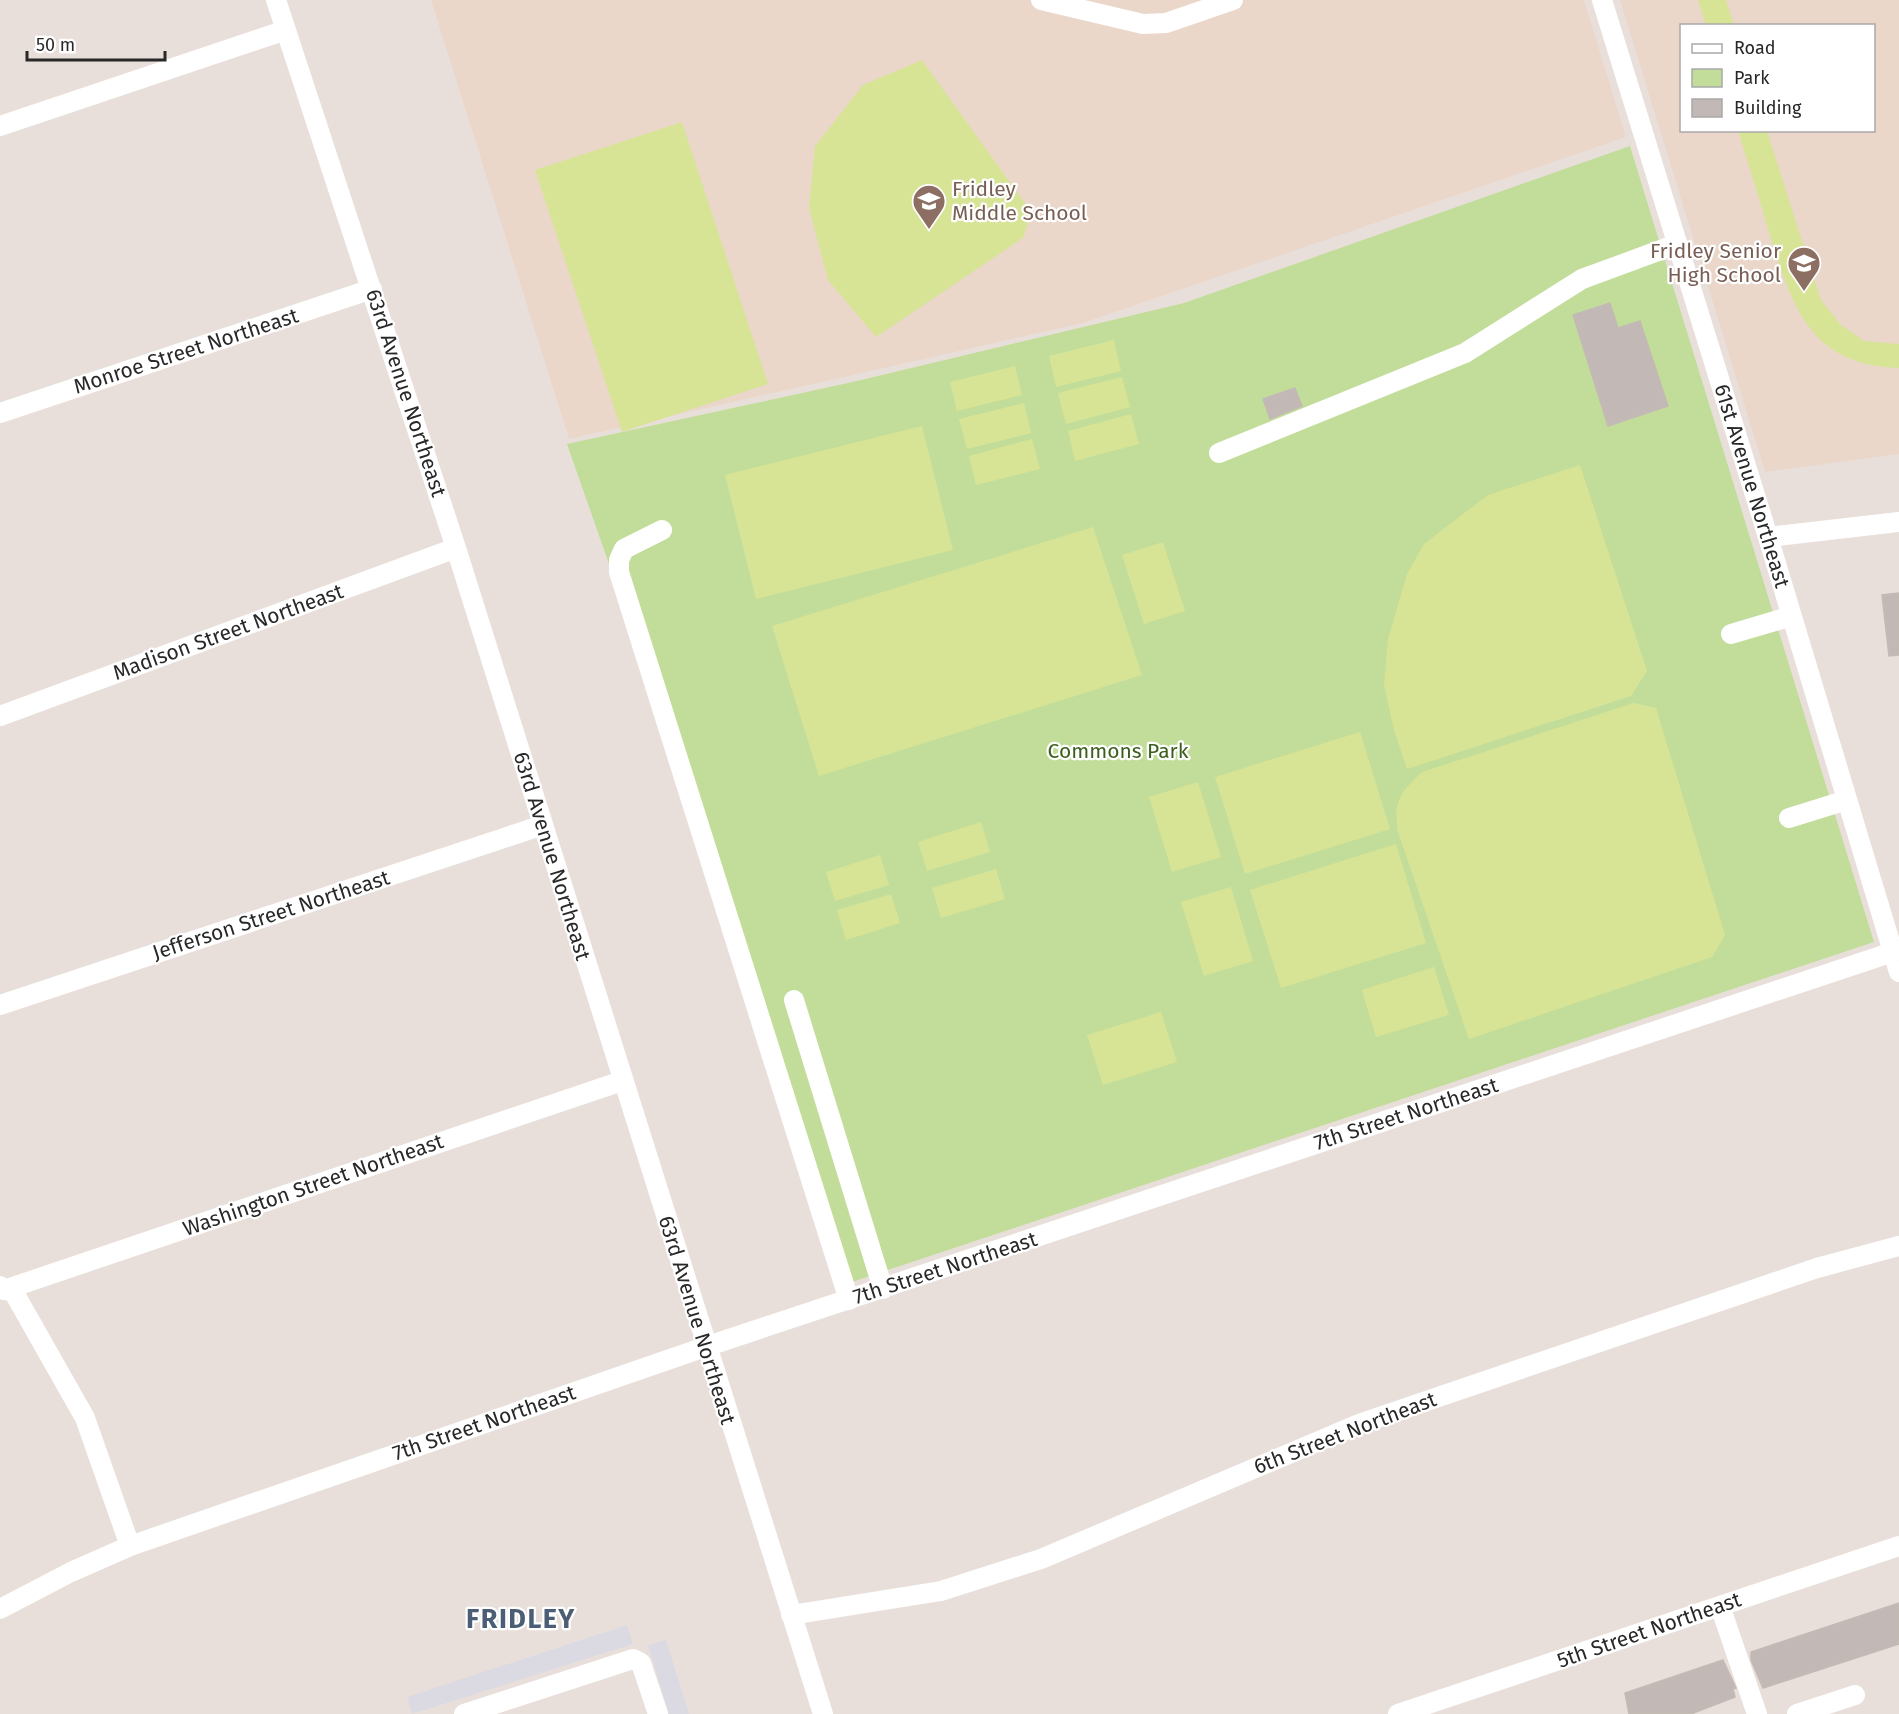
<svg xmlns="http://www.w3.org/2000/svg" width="1899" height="1714" font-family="'Fira Sans',sans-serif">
  <rect width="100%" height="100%" fill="#e9dfda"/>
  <path fill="#dbdae2" d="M627,1625L633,1644L412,1714L407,1697Z
    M666,1640L689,1714H669L648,1645Z"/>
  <path fill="#ead7ca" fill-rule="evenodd" d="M431,0H1584L1626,137L1083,323L569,439Z
    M1620,0H1899V454L1765,472ZM1682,26H1874V130H1682Z"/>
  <path fill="#c2dd99" d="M1630,146L1874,942L849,1283L679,764L567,444L857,381L1184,303Z"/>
  <path fill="#d7e496" d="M1698,0H1726L1734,25H1706Z
    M922,60L1032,213L1023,238L876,337L828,280L809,208L815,146L863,85Z
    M682,122L768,384L622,432L535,170Z
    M1738,131H1767L1821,300L1841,325L1864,341L1899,344V368C1811,365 1793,309 1770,236C1760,201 1749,166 1738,131Z
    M1114,340L1121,371L1056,387L1049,356Z
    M1015,366L1022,395L957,411L950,382Z
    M1122,377L1130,407L1066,424L1058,393Z
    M1024,403L1031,433L967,449L959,419Z
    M1131,414L1139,444L1075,461L1068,431Z
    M922,426L953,550L756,599L725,475Z
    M1032,439L1040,469L976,485L969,456Z
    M1580,465L1647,671L1631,696L1407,769L1394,730L1384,685L1388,639L1407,574L1424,544L1488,495Z
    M1093,527L1142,675L819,776L772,626Z
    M1163,542L1185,611L1144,624L1122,555Z
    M1634,703L1656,708L1725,935L1712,957L1469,1039L1398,832C1393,801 1400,793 1422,772Z
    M1360,732L1390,829L1245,874L1215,777Z
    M1198,782L1221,857L1172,872L1149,797Z
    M981,822L990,852L927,871L918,842Z
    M1396,844L1426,943L1281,988L1250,890Z
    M880,855L889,885L835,901L826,872Z
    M996,869L1005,899L941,918L932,888Z
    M1231,887L1253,961L1204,976L1181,902Z
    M891,894L900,923L846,940L837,910Z
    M1434,967L1449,1015L1376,1037L1362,990Z
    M1161,1012L1177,1062L1103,1085L1087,1035Z"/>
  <path fill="#c2b9b7" stroke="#c4bab4" stroke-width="1.5" d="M1610,303L1618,328L1640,321L1668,406L1608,426L1573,315Z
    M1295,388L1302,406L1270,419L1263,399Z
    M1899,593V655L1889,656L1882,595Z
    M1899,1603V1644L1763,1688L1751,1660V1652Z
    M1723,1660L1736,1688L1733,1689L1735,1697L1691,1714H1629L1625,1693Z"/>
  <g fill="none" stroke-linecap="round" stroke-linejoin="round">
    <path stroke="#fff" stroke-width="20" d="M276,0L456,548L823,1714
      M1041,0L1143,24L1166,23L1233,0
      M1602,0L1768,537L1899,972
      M0,126L286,30
      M0,413L372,289
      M1219,453L1465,353L1582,279L1677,244
      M662,530L624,549L619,560V572L849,1300
      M1768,537L1899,522
      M1731,634L1792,616
      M0,716L456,548
      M1789,818L1847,800
      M794,1000L883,1289
      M0,1005L543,825
      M0,1286L4,1290L13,1291L85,1418L130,1546
      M4,1290L622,1081
      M1720,1606L1757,1714
      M0,1609L71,1572L130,1546L705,1347L1899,950
      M791,1615L941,1591L1041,1559L1359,1424L1817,1268L1899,1246
      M464,1714L633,1659L641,1663L658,1714
      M1398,1714L1899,1546
      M1797,1714L1855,1695"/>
  </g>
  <defs>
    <symbol id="school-pin" viewBox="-11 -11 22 30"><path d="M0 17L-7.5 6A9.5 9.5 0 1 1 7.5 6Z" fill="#8d6e63" stroke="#fff"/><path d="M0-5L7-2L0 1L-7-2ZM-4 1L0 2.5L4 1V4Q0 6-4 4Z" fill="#fff"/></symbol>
  </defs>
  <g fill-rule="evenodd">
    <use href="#school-pin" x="910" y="182" width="38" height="52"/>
    <use href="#school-pin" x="1785" y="244" width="38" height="52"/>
  </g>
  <g text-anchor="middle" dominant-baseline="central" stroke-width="4.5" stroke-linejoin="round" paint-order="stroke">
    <g font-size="21" fill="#785e54" stroke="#fff" text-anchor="start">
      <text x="952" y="189">Fridley<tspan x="952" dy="24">Middle School</tspan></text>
      <text x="1781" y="251" text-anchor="end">Fridley Senior<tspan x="1781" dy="24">High School</tspan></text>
    </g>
    <g font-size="21" fill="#282828" stroke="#fff">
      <text transform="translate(186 351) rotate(-18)">Monroe Street Northeast</text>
      <text transform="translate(406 393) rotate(72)">63rd Avenue Northeast</text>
      <text transform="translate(1752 486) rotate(73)">61st Avenue Northeast</text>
      <text transform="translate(228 632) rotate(-20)">Madison Street Northeast</text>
      <text transform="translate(552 856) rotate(73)">63rd Avenue Northeast</text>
      <text transform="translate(271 915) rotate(-18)">Jefferson Street Northeast</text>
      <text transform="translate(1406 1114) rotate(-18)">7th Street Northeast</text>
      <text transform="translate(313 1185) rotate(-19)">Washington Street Northeast</text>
      <text transform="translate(945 1268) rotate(-18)">7th Street Northeast</text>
      <text transform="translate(697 1320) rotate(73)">63rd Avenue Northeast</text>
      <text transform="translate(484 1423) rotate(-19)">7th Street Northeast</text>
      <text transform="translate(1345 1433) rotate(-21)">6th Street Northeast</text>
      <text transform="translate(1649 1630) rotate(-19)">5th Street Northeast</text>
    </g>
    <g font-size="21" fill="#3c5f1e" stroke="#fff">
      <text x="1118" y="751">Commons Park</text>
    </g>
    <g font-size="27" font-weight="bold" letter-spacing="1.5" fill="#4c5e75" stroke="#fff">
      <text x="521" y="1619">FRIDLEY</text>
    </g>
  </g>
  <rect x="1680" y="24" width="195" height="108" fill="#ffffff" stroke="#a9a9a9" stroke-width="1.5"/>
  <rect x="1692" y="44" width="30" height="9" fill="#ffffff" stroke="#a9a9a9" stroke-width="1.5"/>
  <text x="1734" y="54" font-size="18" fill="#282828">Road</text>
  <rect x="1692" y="69" width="30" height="18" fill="#c2dd99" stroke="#a9a9a9" stroke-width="1.5"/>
  <text x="1734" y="84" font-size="18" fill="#282828">Park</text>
  <rect x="1692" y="99" width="30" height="18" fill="#c2b9b7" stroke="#a9a9a9" stroke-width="1.5"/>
  <text x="1734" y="114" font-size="18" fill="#282828">Building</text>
  <path d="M27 51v9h138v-9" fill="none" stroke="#282828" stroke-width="3"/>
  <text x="36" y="51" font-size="18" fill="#282828" stroke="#ffffff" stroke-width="4.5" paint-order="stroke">50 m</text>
</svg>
